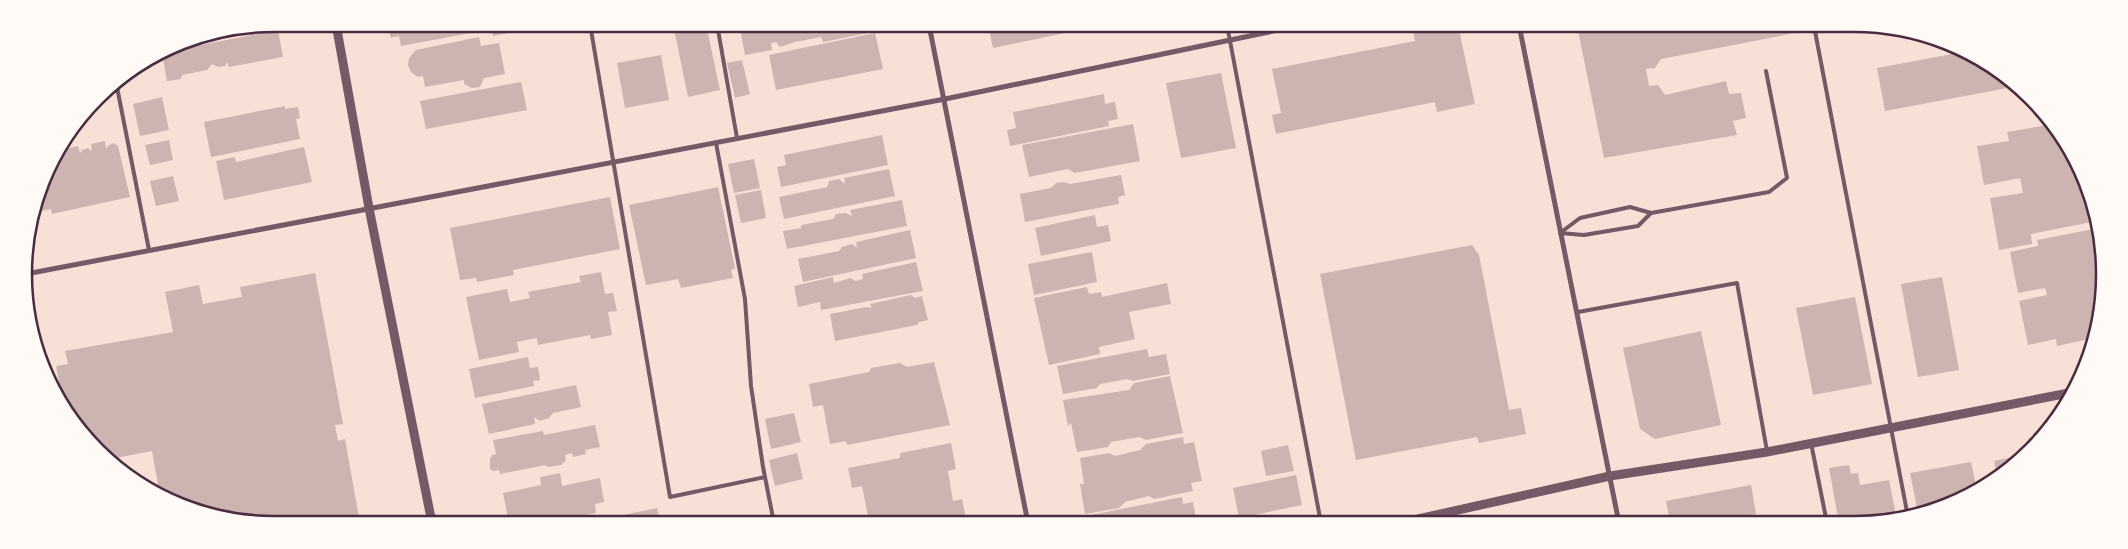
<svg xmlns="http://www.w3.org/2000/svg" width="2128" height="549" font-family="Figtree,sans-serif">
  <rect width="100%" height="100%" fill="#f7e1d7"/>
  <path fill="#ccb4b1" d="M274,24L277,25L200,41V39Z
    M387,24H528L529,29L493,36L492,29L401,46L399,36L391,38Z
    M673,24H706L720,90L688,97Z
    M739,24L867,25L868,33L823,42L821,37L795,42L780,47L776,42L771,43L772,50L745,55Z
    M988,25H1089V28L993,48Z
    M1420,25H1458L1475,104L1437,112L1435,102L1276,134L1272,115L1281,113L1272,69L1415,41L1412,27Z
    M1577,26H1799L1800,32L1661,59L1655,68L1646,69L1649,86L1658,85L1665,95L1726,81L1729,94L1741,93L1746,118L1733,121L1737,135L1604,158Z
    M1828,26H1845L1846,30L1829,33Z
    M278,30L283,57L229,67L227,62L225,66L218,67L212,64L207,70L182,75L181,79L167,81L162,53L164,52Z
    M875,33L883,69L776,90L769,55Z
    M479,37L481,46L499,43L505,74L484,78L480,87L472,88L464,84V80L425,87L423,76L418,77L411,72L408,65L409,58L416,50Z
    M1963,52L1979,57L2013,87L1885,111L1877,68Z
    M661,55L669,100L625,108L617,63Z
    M742,60L750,94L735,98L727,63Z
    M1221,73L1236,148L1181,158L1166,83Z
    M521,82L527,110L426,129L420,101Z
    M1104,94L1105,104L1115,102L1118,119L1108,121L1109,126L1010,146L1007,130L1016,128L1013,112Z
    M162,97L169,130L140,136L133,104Z
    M285,106V109L298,107L300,118L296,119L300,139L211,157L204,122Z
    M1133,124L1140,161L1075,173L1068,169L1029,177L1022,145Z
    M2054,124L2086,191L2092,222L2031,234L2032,244L1999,250L1990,198L2023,193L2020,178L1984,185L1977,146L2009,141L2007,132Z
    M882,135L888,165L781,187L777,167L786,165L784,155Z
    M169,140L173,160L150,165L145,145Z
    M105,141L106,149L109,145L114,143L118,146L130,197L52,214L51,209L37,212L50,163L55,157L66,154L65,149L78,146L80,153L82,150L88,148L92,151L91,144Z
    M304,147L312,182L224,200L216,161L235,157L236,162Z
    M754,159L760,188L734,193L728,164Z
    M889,169L895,196L784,219L779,197L827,187L829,181L839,179L845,184L844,178Z
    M1121,175L1125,195L1118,197L1119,204L1025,222L1020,194L1051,188L1056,183L1064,182L1070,184Z
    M173,176L179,201L156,206L150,181Z
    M718,187L735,268L731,270L733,278L681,288L678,279L646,285L629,205Z
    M761,190L766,218L741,223L735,195Z
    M610,197L620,249L513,270L514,275L477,282L476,278L460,280L450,228Z
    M902,200L907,226L787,249L783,231L801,228V225L833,219L836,214L846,213L852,216L850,210Z
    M1095,215L1097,227L1108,225L1111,241L1041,256L1035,228Z
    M2094,229L2099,255L2102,308L2093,338L2057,346L2056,339L2028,345L2019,301L2047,295L2045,288L2018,293L2010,252L2038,246L2037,240Z
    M910,230L916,258L803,282L798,259L839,251L842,247L852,244L857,248L856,242Z
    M1472,245L1479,255L1509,410L1521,408L1526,434L1479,443L1477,437L1356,460L1320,274Z
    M1092,252L1097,282L1034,295L1028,264Z
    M916,262L923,291L821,310L820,302L798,307L794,286L833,277L834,283L850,278L856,281L863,279L862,274Z
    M601,272L605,294L613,293L617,311L608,312L612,335L591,339L590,335L538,345L537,338L517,342L519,352L479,360L466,297L507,289L510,302L530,298L528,292L581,282L579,276Z
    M315,273L343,424L335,425L338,441L345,439L360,523H241L150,492L159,490L152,451L111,459L76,427L61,399H62L56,366L68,364L65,351L173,332L165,292L199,285L203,304L242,297L240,287Z
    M1942,277L1959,370L1918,377L1901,284Z
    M1167,283L1171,304L1129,312L1135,339L1099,347L1100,354L1049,365L1034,298L1087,287L1089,294L1101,292L1102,297Z
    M911,295L915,298L922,296L928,320L919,322L917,325L835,341L830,314L866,307L872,308L870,304Z
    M1855,297L1872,384L1813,395L1796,308Z
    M1701,331L1721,425L1655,439L1640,429L1623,348Z
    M1147,349L1149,357L1166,354L1170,374L1133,381L1127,379L1100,384L1097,388L1063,394L1057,366Z
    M528,357L530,368L538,367L540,380L533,381L534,386L475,398L469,369Z
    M934,362L950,425L847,445L846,441L830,444L823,405L813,407L809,384L869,372L871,368L900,363L907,367Z
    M1170,376L1183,433L1146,440L1139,437L1111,442L1108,447L1077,452L1071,423L1068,426L1063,400L1129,390L1134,383Z
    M576,385L581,407L553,413L549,418L540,421L534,417L535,424L489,434L482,404Z
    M794,413L801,442L771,449L765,419Z
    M595,425L600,447L585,450L586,454L573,457L572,453L565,455L566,460L561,465L549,467L545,465L500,474L499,470L493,471L490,469V459L492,455L496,454L493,440L543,431L544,435Z
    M2043,434L2031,452L2028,438Z
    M1183,437L1184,444L1194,442L1202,481L1191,483L1193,491L1154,499L1149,496L1125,502L1119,508L1085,514L1080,484H1084L1080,458L1109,453L1115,456L1140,450L1146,444Z
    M951,443L956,469L948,471L953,501L962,499L967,523H880L878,515L868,516L862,486L852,488L848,468L900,458V453Z
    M1288,445L1294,471L1266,476L1261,451Z
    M797,453L803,479L775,486L769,460Z
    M2022,455L2023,458L1997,476L1994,461Z
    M1971,462L1977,490L1964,500L1918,513L1910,473Z
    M1849,465L1851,474L1858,473L1860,485L1889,480L1897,520L1886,523H1839L1829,468Z
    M560,473L562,486L600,478L604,502L595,504L596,513L571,518V523H548L547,518L509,523L503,493L541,485L540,477Z
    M1296,475L1302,505L1239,518L1233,488Z
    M1751,485L1756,514L1718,521V523H1670L1666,501Z
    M1182,497L1183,504L1193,502L1197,523H1077L1076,518Z
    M657,508L660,523H589V522Z"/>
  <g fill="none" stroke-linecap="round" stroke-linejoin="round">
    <path stroke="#755966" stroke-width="4" d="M590,24L670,497L765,477
      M717,24L737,138
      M1227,25L1321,523
      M1814,26L1908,517
      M116,82L149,250
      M716,143L745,299L751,386L763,467L774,523
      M1630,207L1651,213L1638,226L1584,235L1560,233L1580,218Z
      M1651,213L1769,192L1787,178L1766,71
      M29,294L43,367
      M1578,312L1737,283L1767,451
      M1811,443L1827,523"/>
    <path stroke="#755966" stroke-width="5" d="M929,25L1028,523
      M1519,25L1619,523
      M26,274L945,99L1303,25"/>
    <path stroke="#755966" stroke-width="9" d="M336,24L369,208L432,523
      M1400,523L1610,476L1767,452L2074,392"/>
  </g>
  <path d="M0 0H2128V549H0ZM274 32H1854A242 242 0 0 1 2096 274V274A242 242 0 0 1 1854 516H274A242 242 0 0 1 32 274V274A242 242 0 0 1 274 32Z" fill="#fffaf5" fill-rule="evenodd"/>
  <path fill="none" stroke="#4a2c40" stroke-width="2.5" d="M274 32H1854A242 242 0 0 1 2096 274V274A242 242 0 0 1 1854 516H274A242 242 0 0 1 32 274V274A242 242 0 0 1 274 32Z"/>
</svg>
